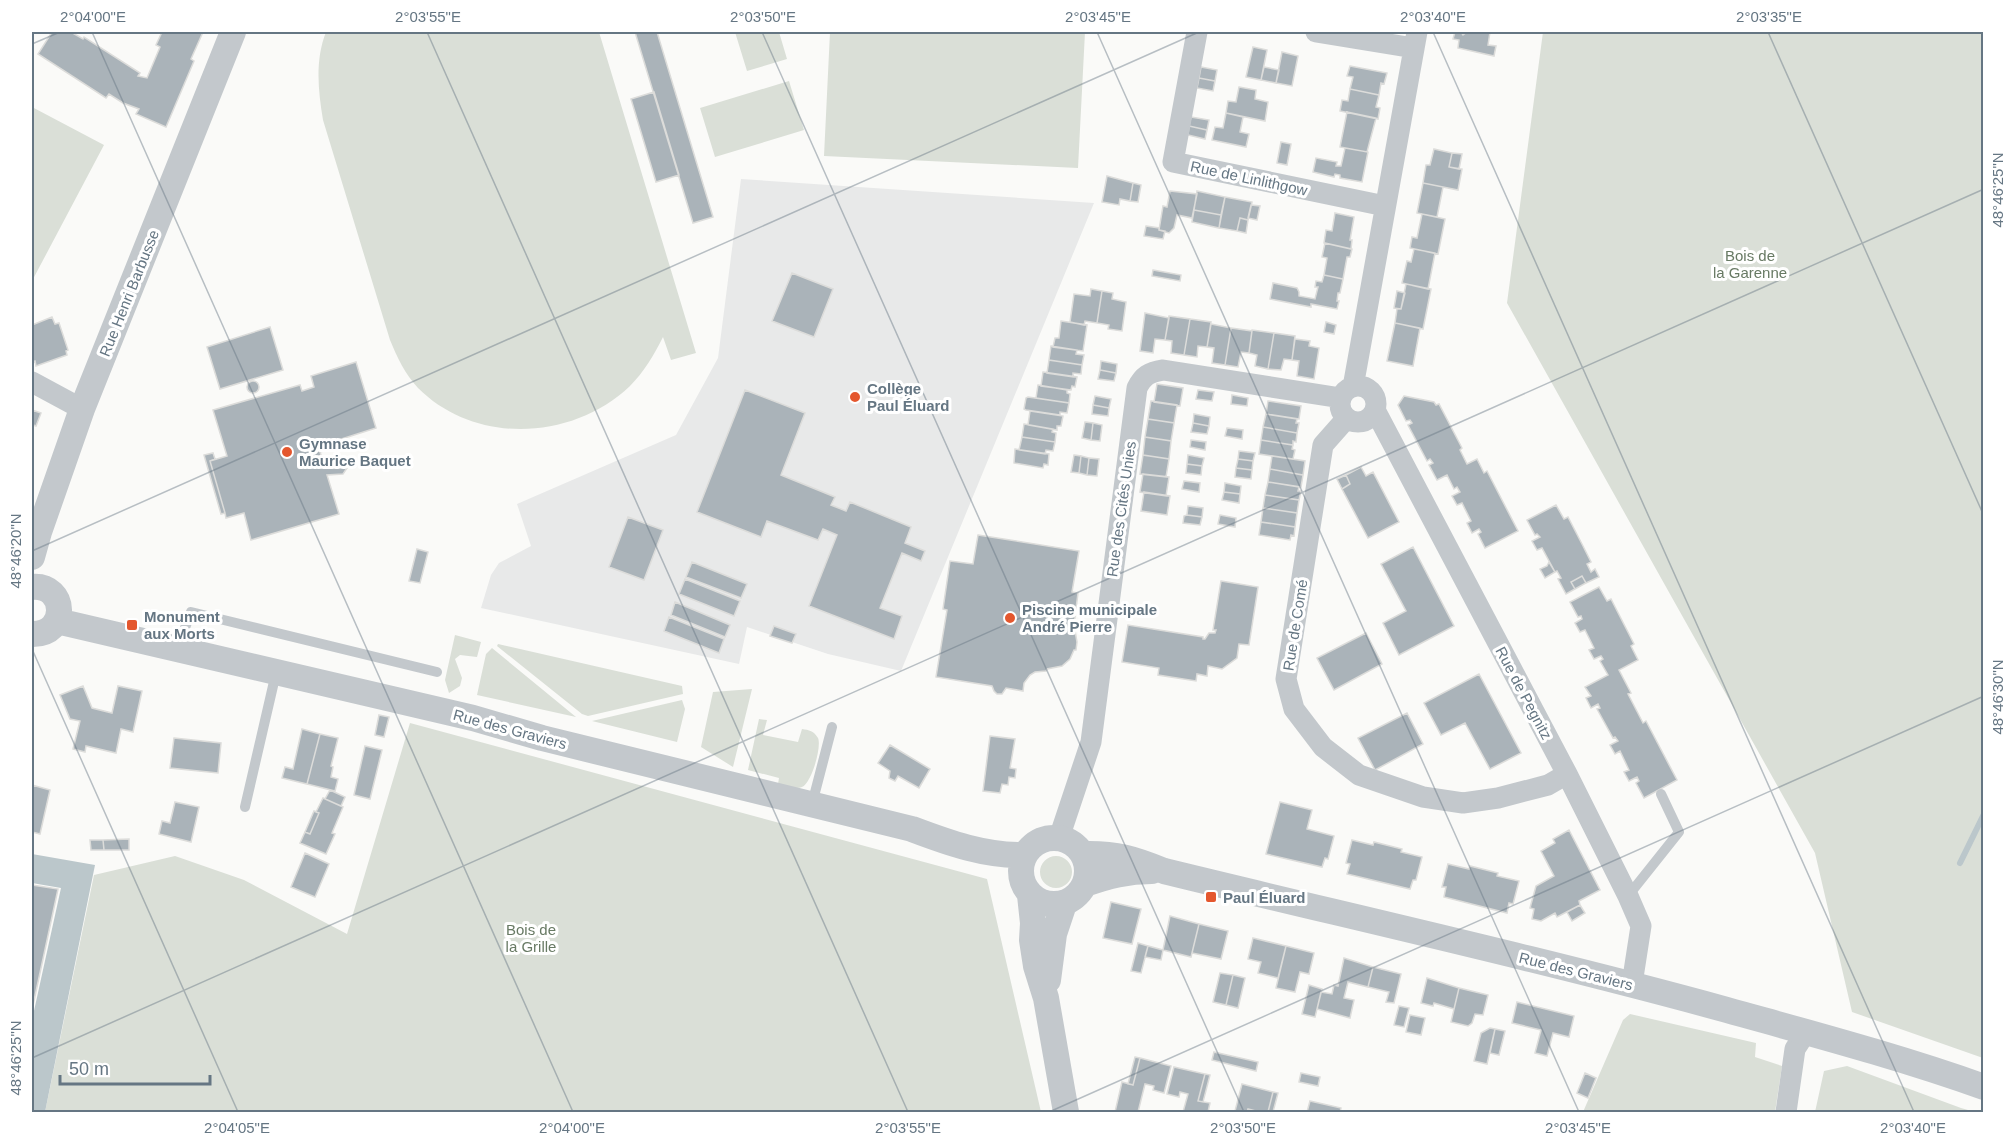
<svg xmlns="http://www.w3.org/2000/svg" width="2015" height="1144" font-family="Helvetica,sans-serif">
  <rect width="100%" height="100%" fill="#fafaf8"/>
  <path fill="#e8e9e9" d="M741,179L1094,203L901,671L828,654L747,627L739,664L481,608L491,575L499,563L531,546L517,504L676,435L718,358Z"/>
  <path fill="#dadfd7" d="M326,32H599L696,353L671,360L663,337C654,355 644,372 630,386C572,441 475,445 418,388C405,374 397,357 390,340L323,120C318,90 315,60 326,32Z
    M735,32H779L787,59L747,71Z
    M830,32H1085L1078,168L824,156Z
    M1543,32H1983V1058L1852,1012L1815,853L1507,303Z
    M789,81L804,130L715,157L700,108Z
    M32,107L104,145L32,281Z
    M455,635L481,642L477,657L460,655L455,659L462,678L460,686L449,693L445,680Z
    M498,644L682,686L683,694L588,716L582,714L497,646Z
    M492,648L576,717L477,695L486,654Z
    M752,689L733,767L701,747L713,692Z
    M682,700L685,709L677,742L592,721Z
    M759,719L767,720L763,735L798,742L802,729C809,730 814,731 818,738C822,747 811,784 802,787C795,790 785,785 778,784L779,778L748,770Z
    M410,723L987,879L1041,1112H45L94,875L175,856L244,880L347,934Z
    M1040 872a16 16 0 1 1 32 0a16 16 0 1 1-32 0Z
    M1630,1014L1756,1043L1755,1057L1782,1066L1775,1112H1583L1623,1020Z
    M1847,1066L1961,1108L1975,1112H1815L1824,1071Z"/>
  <path fill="#bbc7cb" d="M32,854L95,865L45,1112H32V1020L61,888L32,883Z"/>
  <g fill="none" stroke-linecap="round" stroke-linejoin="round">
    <path stroke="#bbc7cb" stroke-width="6" d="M1960,863L1984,814"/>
  </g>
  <path fill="#aab3b9" stroke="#dcdcda" stroke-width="1.5" d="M52,32H71L83,39L84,37L140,73L138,76L147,78L160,47L156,45L162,32H203L191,59L194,61L166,127L136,114L139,109L123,103L109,94L106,98L38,54Z
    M635,32H657L713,217L693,223Z
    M1455,32H1461L1463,35L1467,32H1490L1488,45L1496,46L1494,56L1458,48L1459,40L1453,39Z
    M1253,47L1267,50L1261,80L1246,77Z
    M1282,52L1298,56L1292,86L1276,83Z
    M1350,66L1387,73L1384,84L1381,83L1379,95L1350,89L1353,77L1347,76Z
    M1201,67L1217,70L1215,81L1199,78Z
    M1264,67L1279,70L1276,83L1261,80Z
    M1199,78L1215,81L1213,91L1197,88Z
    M1239,87L1256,90L1255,99L1268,102L1265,121L1226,113L1228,101L1236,102Z
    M1350,89L1379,95L1376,107L1380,108L1378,119L1340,111L1342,100L1348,101Z
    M654,92L679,175L656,182L631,99Z
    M1347,112L1376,118L1367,152L1340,147Z
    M1226,113L1243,117L1240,132L1249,134L1246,147L1212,140L1215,127L1223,128Z
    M1191,117L1209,120L1207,130L1189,126Z
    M1189,126L1207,130L1205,139L1188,135Z
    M1281,142L1291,144L1287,165L1277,163Z
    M1345,148L1368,152L1362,182L1340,178V175L1335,174L1334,177L1313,172L1316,158L1337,162L1336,166H1341Z
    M1434,149L1452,153L1449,167L1462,169L1458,190L1423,183L1426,165H1430Z
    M1452,153L1462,154L1459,169L1449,167Z
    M1107,176L1133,183L1130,201L1120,199L1119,205L1102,202Z
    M1133,183L1141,185L1138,202L1130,201Z
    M1423,183L1443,187L1437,217L1417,213Z
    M1170,191L1197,194L1192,218L1177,215L1174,228L1169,233L1159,230L1163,206L1167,207Z
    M1197,191L1225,197L1221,215L1194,210Z
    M1225,197L1252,202L1248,220L1240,218L1237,231L1219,228Z
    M1251,205L1260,206L1257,220L1248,218Z
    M1194,210L1221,215L1219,228L1192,222Z
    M1335,213L1354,217L1350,240H1352L1351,249L1324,243L1326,230L1332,231Z
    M1422,214L1445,219L1438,254L1410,248L1412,237L1417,238Z
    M1240,218L1248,220L1246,233L1237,231Z
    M1146,226L1159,228V230L1165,231L1163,239L1144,236Z
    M1325,243L1352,249L1350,257H1347L1343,279L1324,275L1327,258L1322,257Z
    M1414,249L1435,253L1428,289L1402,283L1407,261L1411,262Z
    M1153,270L1181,275L1180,281L1152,276Z
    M792,273L833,289L814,337L772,321Z
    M1324,275L1343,279L1340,293H1338L1337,301H1339L1337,309L1311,304V307L1270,299L1273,283L1297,288L1299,292V296L1315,299L1318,287H1315L1316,281L1322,282Z
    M1406,284L1431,289L1423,329L1395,323L1397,309H1401Z
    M1091,289L1102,291L1097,323L1085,321L1084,325L1070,322L1074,294L1090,296Z
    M1102,291L1113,293L1112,299L1126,302L1122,331L1108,329L1109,325L1097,323Z
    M1397,291L1405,293L1401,309L1394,308Z
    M1145,313L1169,318L1165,340L1155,339L1153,353L1140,351Z
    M1169,316L1190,319L1184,355L1171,353L1172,341L1165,340Z
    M52,317L55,324L59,323L68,350L66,351L67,355L36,366L35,361L32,362V325Z
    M1190,319L1211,322L1207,347L1198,346L1197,357L1184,355Z
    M1061,321L1087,325L1083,351L1053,347L1055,338H1059Z
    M1326,322L1336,325L1334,334L1324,332Z
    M1395,323L1420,328L1413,366L1387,361Z
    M1211,324L1231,328L1225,365L1212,363L1214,348L1207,347Z
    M270,327L283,370L220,389L207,347Z
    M1231,328L1252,331L1249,353L1241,352L1238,367L1225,365Z
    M1252,330L1274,333L1268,369L1255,366L1257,355L1249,353Z
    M1274,333L1295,336L1292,360L1284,359L1281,370L1268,369Z
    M1295,339L1310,341L1309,346L1319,348L1314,379L1297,376L1299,361L1292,360Z
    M1051,346L1077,350L1076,354L1084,355L1082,365L1049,360Z
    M1049,360L1082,365L1081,374L1073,373V377L1047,373Z
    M1101,361L1117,364L1116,373L1100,370Z
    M356,362L376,428L332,442L334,448L320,452L325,467L330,466L332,460L337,458L342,459L346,464L347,468L343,474L327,475L339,514L251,540L244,513L226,518L225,513L210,461L227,456L213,410L300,385L302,391L314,387L311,376Z
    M1100,370L1116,373L1114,381L1098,379Z
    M1043,372L1077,377L1075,387L1072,386L1071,390L1041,386Z
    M247 387a6 6 0 1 1 12 0a6 6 0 1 1-12 0Z
    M1157,384L1183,388L1180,406L1154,402Z
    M1038,385L1067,390V393L1070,394L1069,403L1036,398Z
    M745,390L805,413L781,475L835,497L831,505L846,511L850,502L911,527L905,543L925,551L921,561L902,553L880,608L902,616L894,639L809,606L837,535L823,529L818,540L767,521L761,537L697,512Z
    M1198,390L1214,392L1212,401L1196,399Z
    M1232,395L1248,398L1247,406L1231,404Z
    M1095,396L1111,399L1109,408L1093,405Z
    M1404,396L1434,402L1436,405L1439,404L1462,448L1460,450L1467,464L1477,459L1484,473L1487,471L1518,531L1485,548L1478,534L1481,532L1479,529L1472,533L1467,523L1471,521L1462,503L1457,505L1452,496L1460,492L1457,487L1454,489L1447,475L1437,480L1429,465L1433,463L1430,459L1427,461L1408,425L1412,423L1410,420L1406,421L1398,405Z
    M1028,397L1069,403L1067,413L1060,412V415L1026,410L1024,409L1026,398Z
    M1151,401L1177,405L1174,423L1148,419Z
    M1268,401L1301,406L1299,419L1266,414Z
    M1093,405L1109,408L1108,416L1092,414Z
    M32,410L41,413L36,426L33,425L32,428Z
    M1030,411L1063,416L1061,426H1057V430L1028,425Z
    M1194,414L1210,417L1209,426L1193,423Z
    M1266,414L1297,419L1296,423H1299L1297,433L1263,427Z
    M1148,419L1174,423L1171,441L1145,437Z
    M1085,422L1093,423L1091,440L1082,438Z
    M1093,423L1102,425L1100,441L1091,440Z
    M1193,423L1209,426L1207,434L1191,432Z
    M1024,424L1053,429L1052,432L1056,433L1055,442L1022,437Z
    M1263,427L1297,433L1296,442L1293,441V445L1261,440Z
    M1227,428L1243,430L1242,439L1225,436Z
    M1022,437L1055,442L1053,451L1046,450L1045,454L1019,450Z
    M1145,437L1171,441L1169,459L1143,455Z
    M1191,440L1206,442L1205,450L1190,447Z
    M1261,440L1293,445L1292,449L1295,450L1293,459L1259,454Z
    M1015,449L1049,454L1048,465L1044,464L1043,468L1014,463Z
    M1239,451L1255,453L1253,461L1238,459Z
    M213,453L215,459L210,461L225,513L221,514L204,455Z
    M1074,455L1081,456L1079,473L1071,472Z
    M1143,455L1169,459L1166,477L1140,474Z
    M1188,455L1204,458L1202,466L1187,464Z
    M1081,456L1089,458L1087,475L1079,473Z
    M1272,456L1305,461L1303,475L1270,469Z
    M1089,458L1099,459L1097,476L1087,475Z
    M1238,459L1253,461L1252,470L1236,468Z
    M1187,464L1202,466L1201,475L1186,473Z
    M1361,467L1366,476L1373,472L1399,522L1368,538L1342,489L1350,484L1346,475Z
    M1236,468L1252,470L1251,479L1235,477Z
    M1270,469L1303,475L1301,487L1268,482Z
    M1143,474L1169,477L1166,496L1140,492Z
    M1346,475L1350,484L1342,489L1337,479Z
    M1184,481L1200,483L1199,492L1182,489Z
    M1268,482L1299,487L1298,491H1301L1299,500L1265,495Z
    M1225,483L1241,486L1240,494L1224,492Z
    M1144,492L1170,496L1167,515L1141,511Z
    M1224,492L1240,494L1239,503L1222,500Z
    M1265,495L1299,500L1297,513L1263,508Z
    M1556,505L1564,519L1568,517L1583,546L1591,562L1587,564L1591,572L1595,569L1599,577L1586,583L1582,576L1571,582L1575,589L1566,594L1558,579L1561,578L1557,571L1555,572L1542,548L1537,550L1532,541L1540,537L1537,534L1535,535L1527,520Z
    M1188,506L1203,508L1202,517L1187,515Z
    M1263,508L1297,513L1295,527L1261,522Z
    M1187,515L1202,517L1200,525L1183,523L1184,516Z
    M1220,515L1236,518L1235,527L1218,524Z
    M628,517L663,530L644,580L609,567Z
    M1261,522L1295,527L1294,536L1291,535L1290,540L1259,535Z
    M978,535L1079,551L1072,592L1078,593L1074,625L1077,642L1076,650H1074L1070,659L1062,666L1047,669L1046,671L1035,672L1030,675L1024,683L1023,691L1006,688L1002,694H997L994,691L992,686L936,677L947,610L943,609L950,561L973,564Z
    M1413,547L1454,626L1399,655L1383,623L1406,611L1381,564Z
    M417,549L428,552L420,583L409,581Z
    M692,562L747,584L741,598L686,577Z
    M1549,562L1555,572L1545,578L1540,569L1547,566Z
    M1582,576L1586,583L1575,589L1571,582Z
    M685,579L740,601L734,616L679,594Z
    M1221,581L1258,587L1249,645L1239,644L1237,658L1222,669L1208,666L1207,676L1197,674L1196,681L1158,675L1159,668L1122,662L1128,625L1203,637V639H1205L1209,633H1215L1216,630H1213Z
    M1599,587L1607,601L1611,599L1634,644L1631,646L1638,660L1619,670L1631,693L1628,694L1643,723L1646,721L1677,780L1644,798L1636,783L1639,781L1637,777L1629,781L1624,772L1629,770L1620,751L1615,754L1610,745L1618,741L1615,737L1613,738L1597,709L1600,708L1598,704L1591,708L1586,698L1591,696L1585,687L1608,675L1600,661L1603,659L1601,656L1594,659L1589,650L1594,648L1585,630L1580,632L1575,623L1582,619L1581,616L1578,617L1570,602Z
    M675,602L730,625L725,637L671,615Z
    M669,617L724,639L719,653L664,631Z
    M774,626L796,634L792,643L770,636Z
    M1366,633L1382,664L1334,690L1317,658Z
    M1479,674L1521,753L1490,769L1465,723L1441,735L1424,703Z
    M83,686L92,708L112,713L118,686L142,691L133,732L121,729L116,753L86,746L85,752L73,749L80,721L70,719L60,695Z
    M1407,713L1423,744L1375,770L1358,738Z
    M379,715L389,717L384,737L375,735Z
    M302,729L320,734L307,784L282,778L285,767L293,769Z
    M320,734L338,738L331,766L333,767L331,777L338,779L335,791L307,784Z
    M990,736L1015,739L1010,768L1016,769L1015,778L1009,777L1008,785L1002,784L1000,793L983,791Z
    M174,738L221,743L218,773L170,768Z
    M890,745L930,769L919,788L898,776L895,781L889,778L890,771L878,763Z
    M365,746L382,750L370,799L354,795Z
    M32,785L50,790L40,834L32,832Z
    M330,790L345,797L341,806L325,799Z
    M323,798L343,807L332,833L335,834L326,854L300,843L305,832L310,834L319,813L316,812Z
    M175,802L199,807L191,842L159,834L162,821L170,823Z
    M1280,802L1312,810L1307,829L1334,836L1328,859L1325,858L1322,867L1266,854Z
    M314,811L319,813L310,834L305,832Z
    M1569,830L1600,890L1579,901L1580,905L1557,917L1555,913L1541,921L1532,919L1534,909L1530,908L1536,886L1554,876L1541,851L1555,843L1553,839Z
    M129,839V850H104L103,840Z
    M90,840H103L104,850H91Z
    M1352,840L1373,845L1374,842L1402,849L1401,852L1422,857L1416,880H1413L1410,889L1347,874L1350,864L1346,863Z
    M305,853L329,864L315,897L291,887Z
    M1448,864L1469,869L1470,866L1498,873L1497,876L1519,881L1513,904L1509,903L1507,913L1444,897L1446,887H1442Z
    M32,885L58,889L32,1010Z
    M1111,902L1141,909L1132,944L1103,938Z
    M1580,905L1585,913L1572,921L1567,912Z
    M1170,916L1199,924L1191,957L1163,950L1161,960L1145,957L1148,946L1163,950Z
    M1199,924L1228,931L1221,959L1192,953Z
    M1253,938L1286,946L1278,978L1258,973L1261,962L1248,959Z
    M1138,943L1148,946L1141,973L1131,971Z
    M1286,946L1314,953L1309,974L1300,972L1295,992L1276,988Z
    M1344,958L1373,967L1368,987L1348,982L1344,998L1354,1000L1350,1018L1317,1009L1321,992L1332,994L1334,985L1338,986Z
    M1373,967L1401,974L1394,1003L1386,1002L1389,992L1368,987Z
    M1220,973L1233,975L1226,1005L1213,1002Z
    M1233,975L1245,978L1238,1008L1226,1005Z
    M1427,978L1459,988L1454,1009L1434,1003L1433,1006L1421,1003Z
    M1309,985L1322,989L1315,1017L1302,1014Z
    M1459,988L1488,995L1483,1015L1475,1014L1472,1023L1468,1026L1451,1022Z
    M1517,1002L1574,1016L1569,1037L1553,1033L1547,1056L1535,1053L1541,1030L1512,1023Z
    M1399,1006L1409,1008L1404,1027L1394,1025Z
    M1410,1015L1425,1018L1421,1035L1406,1032Z
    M1490,1028L1495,1029L1487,1064L1474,1061L1481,1033Z
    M1495,1029L1505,1031L1499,1055L1490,1053Z
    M1214,1052L1258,1062L1256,1071L1212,1060Z
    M1135,1057L1140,1058L1133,1085L1128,1084Z
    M1140,1058L1171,1066L1164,1093L1153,1090L1154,1086L1145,1084L1138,1112H1115L1122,1082L1133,1085Z
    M1174,1067L1205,1074L1198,1101L1210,1103L1208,1112H1183L1188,1094L1180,1092L1179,1097L1167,1094Z
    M1301,1073L1320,1077L1318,1086L1299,1082Z
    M1585,1073L1596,1078L1588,1098L1577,1093Z
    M1205,1074L1210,1075L1203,1102L1198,1101Z
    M1242,1084L1273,1092L1268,1112H1256V1111L1248,1109L1247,1112L1235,1111Z
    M1273,1092L1278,1093L1273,1112H1268Z
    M1310,1101L1341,1108L1340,1112H1307Z"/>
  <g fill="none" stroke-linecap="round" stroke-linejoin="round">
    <path stroke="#c3c8cc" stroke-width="10" d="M177,649L191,612L437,672
      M812,804L832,727
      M245,807L276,673
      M1628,896L1679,832L1661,794"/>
    <path stroke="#c3c8cc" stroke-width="21" d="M1197,32L1173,162L1385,206
      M1316,32L1414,48
      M32,382L82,409
      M1340 404a18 18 0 1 1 36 0a18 18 0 1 1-36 0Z
      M1353,387L1417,32
      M1375,410L1567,774L1628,896L1641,926L1632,984
      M1346,419L1323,445L1286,679L1294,709L1323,747L1359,775L1423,797L1463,803L1498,798L1548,785L1567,774
      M1059,838L1091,742L1137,388C1143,376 1149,372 1163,370L1341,398
      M1786,1112L1795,1049L1806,1032"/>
    <path stroke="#c3c8cc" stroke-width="26" d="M32,557L39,532L82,409L233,32
      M32,587C67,584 69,635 32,634
      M57,621L473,718L542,738L912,829C949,843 985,856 1025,855
      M1021 871a33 33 0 1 1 66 0a33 33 0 1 1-66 0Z
      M1083,854C1116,853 1135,859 1164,871C1352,917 1541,959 1727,1010C1813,1034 1900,1057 1984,1087
      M1085,884C1108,876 1127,871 1152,871
      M1030,895L1033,923L1032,940L1036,966L1046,998L1066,1112
      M1048,980L1054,934L1064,904"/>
  </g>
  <path fill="none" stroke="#657683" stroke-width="1.5" stroke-opacity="0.45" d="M92,32L573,1112M427,32L908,1112M762,32L1244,1112M1097,32L1579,1112M1433,32L1914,1112M1768,32L1984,516M32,44L60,32M32,551L1199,32M32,649L238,1112M32,1058L1984,189M1049,1112L1984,696"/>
  <g fill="#e4572e" stroke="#fff" stroke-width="2">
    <circle cx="855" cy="397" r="6"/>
    <circle cx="287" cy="452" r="6"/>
    <circle cx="1010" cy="618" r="6"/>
    <rect x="126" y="619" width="12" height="12" rx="3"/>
    <rect x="1205" y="891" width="12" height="12" rx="3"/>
  </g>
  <g text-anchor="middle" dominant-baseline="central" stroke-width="6" stroke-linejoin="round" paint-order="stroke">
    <g font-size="15" fill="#657683" stroke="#fff">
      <text transform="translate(1249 178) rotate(12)">Rue de Linlithgow</text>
      <text transform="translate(129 293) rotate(-68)">Rue Henri Barbusse</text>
      <text transform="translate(1121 509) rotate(-82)">Rue des Cités Unies</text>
      <text transform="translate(1295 625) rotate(-81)">Rue de Comé</text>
      <text transform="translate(1524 693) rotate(62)">Rue de Pegnitz</text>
      <text transform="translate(510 729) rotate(15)">Rue des Graviers</text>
      <text transform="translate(1576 971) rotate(14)">Rue des Graviers</text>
    </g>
    <g font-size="15" fill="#687a64" stroke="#fff">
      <text x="1750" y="255">Bois de<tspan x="1750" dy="17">la Garenne</tspan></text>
      <text x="531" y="929">Bois de<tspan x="531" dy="17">la Grille</tspan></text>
    </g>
    <g font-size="15" font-weight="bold" fill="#657683" stroke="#fff" text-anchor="start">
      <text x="867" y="388">Collège<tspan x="867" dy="17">Paul Éluard</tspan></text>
      <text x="299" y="443">Gymnase<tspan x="299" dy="17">Maurice Baquet</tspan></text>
      <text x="1022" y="609">Piscine municipale<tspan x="1022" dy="17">André Pierre</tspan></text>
      <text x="144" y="616">Monument<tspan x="144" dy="17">aux Morts</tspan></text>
      <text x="1223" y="897">Paul Éluard</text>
    </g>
  </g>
  <rect width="2015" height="1144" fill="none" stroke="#ffffff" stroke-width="66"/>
  <path d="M60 1075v9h150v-9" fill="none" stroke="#657683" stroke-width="3"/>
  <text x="69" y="1075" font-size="18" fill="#657683" stroke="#ffffff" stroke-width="4.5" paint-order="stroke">50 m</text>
  <rect x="33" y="33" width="1949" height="1078" fill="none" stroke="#657683" stroke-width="2"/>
  <g font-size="15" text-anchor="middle" fill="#657683">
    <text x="93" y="22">2°04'00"E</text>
    <text x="428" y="22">2°03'55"E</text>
    <text x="763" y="22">2°03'50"E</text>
    <text x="1098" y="22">2°03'45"E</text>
    <text x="1433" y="22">2°03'40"E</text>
    <text x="1769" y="22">2°03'35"E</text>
    <text transform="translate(1998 190) rotate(-90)" y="5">48°46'25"N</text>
    <text transform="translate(16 551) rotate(-90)" y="5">48°46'20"N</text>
    <text transform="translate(1998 697) rotate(-90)" y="5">48°46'30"N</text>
    <text transform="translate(16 1058) rotate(-90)" y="5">48°46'25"N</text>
    <text x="237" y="1133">2°04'05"E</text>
    <text x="572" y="1133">2°04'00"E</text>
    <text x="908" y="1133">2°03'55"E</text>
    <text x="1243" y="1133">2°03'50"E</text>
    <text x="1578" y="1133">2°03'45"E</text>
    <text x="1913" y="1133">2°03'40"E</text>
  </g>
</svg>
